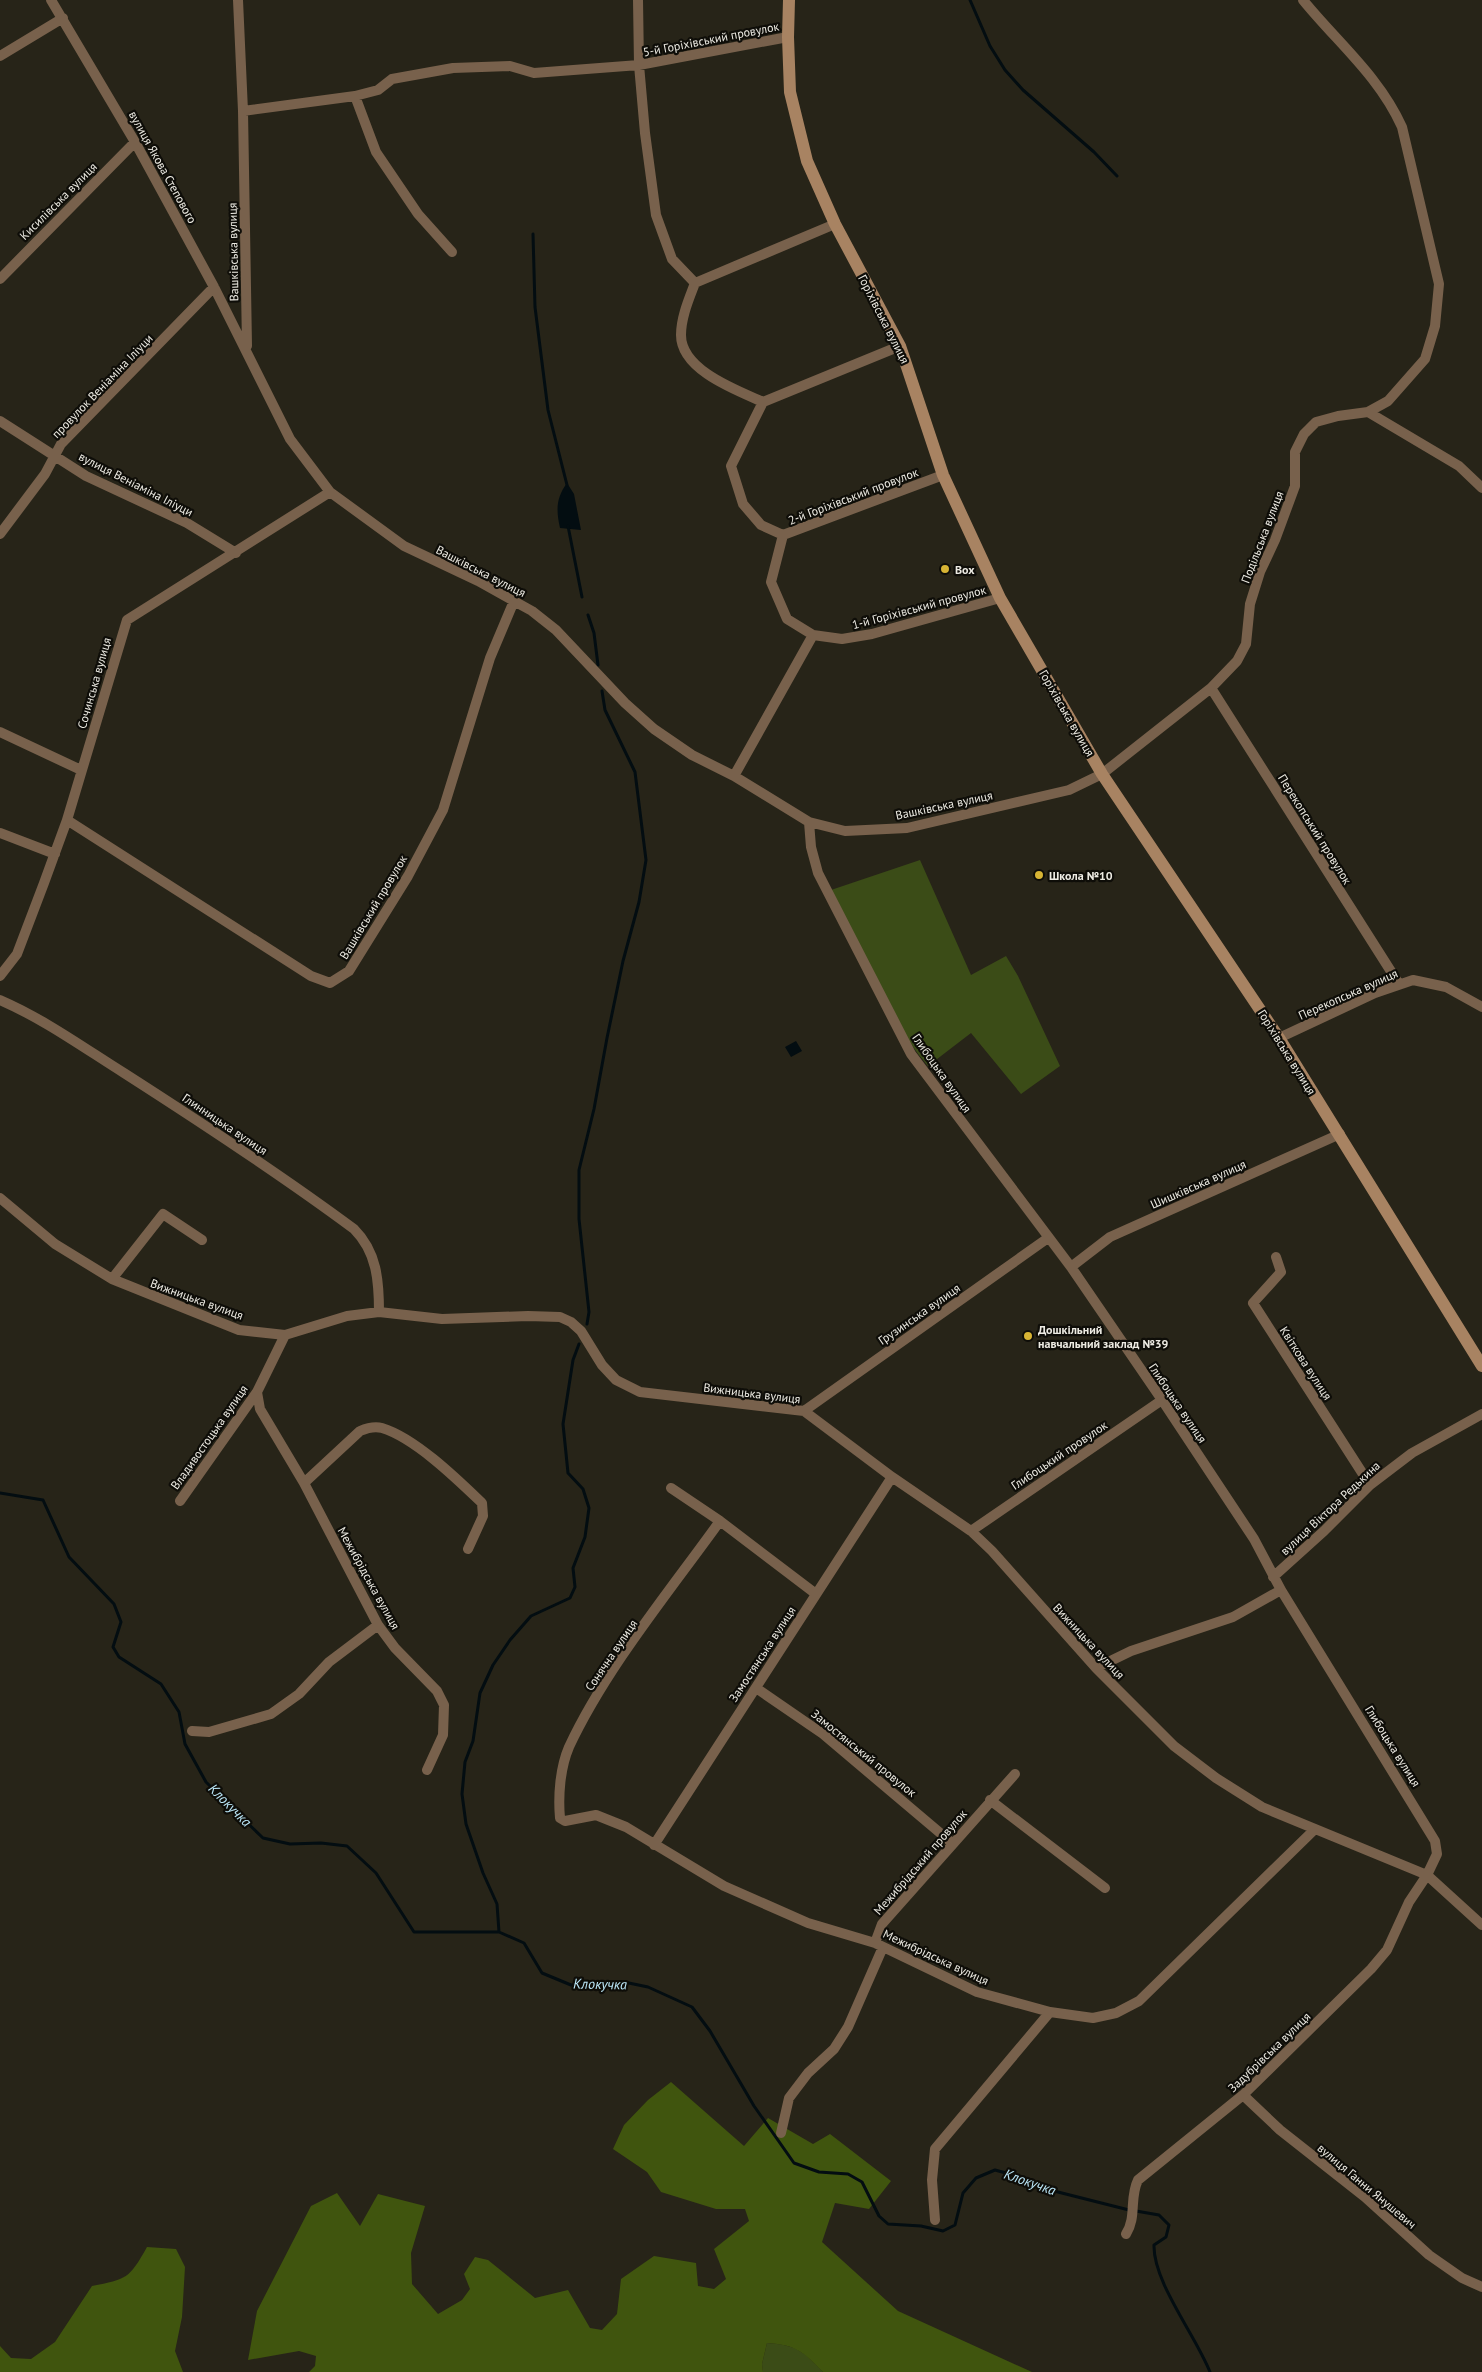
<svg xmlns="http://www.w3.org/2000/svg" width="1482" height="2372" font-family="'PT Sans',sans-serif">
  <rect width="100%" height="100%" fill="#272418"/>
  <path fill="#3b4c17" d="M920,860L971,975L1006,956L1018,976L1060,1066L1021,1094L971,1033L928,1066C885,1016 860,949 831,890Z
    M767,2343C797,2345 803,2351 823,2372H763L762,2364Z"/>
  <path fill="#40550e" d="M671,2082L744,2146L768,2118L813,2144L830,2134L891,2181L869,2209L835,2203L822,2242L898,2311L1032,2372H823C803,2352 797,2345 767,2343L762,2364L763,2372H309L315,2366L316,2356L299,2351L248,2360L257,2311L311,2206L337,2193L360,2226L378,2194L425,2206L411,2253L412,2284L438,2314L462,2300L470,2289L464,2274L475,2257L488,2260L535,2298L568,2290L590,2328L602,2330L617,2314L621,2279L654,2256L696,2263L698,2286L714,2289L726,2279L714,2249L749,2221L745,2209H716L661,2192L647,2172L613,2149L624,2125L648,2100Z
    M147,2247L176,2249L185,2267L182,2317L175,2351L183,2372H0V2346L11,2358L31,2359L55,2342L92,2286C127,2279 129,2279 147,2247Z"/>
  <path fill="#030d11" d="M567,483L574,494L581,530L560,528C556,510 556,498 567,483Z
    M796,1041L802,1051L791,1057L785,1047Z"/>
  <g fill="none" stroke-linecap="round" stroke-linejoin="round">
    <path stroke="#030d11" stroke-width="3" d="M970,0L990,46L1005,70L1023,90L1094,152L1117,176
      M533,234L535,307L548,410L567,485
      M568,526L582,597
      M588,615L594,633L598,665
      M587,1324L589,1312L579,1219V1170L594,1109L607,1038L623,961L639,902L646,860L635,772L605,710L602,691
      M0,1493L43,1500L69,1557L114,1604L121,1622L113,1647L119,1657L161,1684L179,1712L185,1744L206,1782L233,1809L263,1838L290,1844L321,1843L347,1846L376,1873L414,1932H499L524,1943L542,1973L571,1985L624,1982L648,1987L692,2007L710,2031L754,2106L794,2163L819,2172L848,2174L862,2182L879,2216L888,2224L921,2226L943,2231L955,2225L963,2193L976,2178L995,2170L1024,2178L1050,2190L1129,2210
      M499,1932L497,1904L483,1873L466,1824L462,1794L465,1762L473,1741L480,1693L493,1665L510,1640L531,1616L570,1598L575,1587L573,1568L585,1537L589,1508L583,1489L568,1473L563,1424L573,1360L579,1344
      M1136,2211L1159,2215L1169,2225L1166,2237L1154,2245C1153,2282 1196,2336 1210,2372"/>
    <path stroke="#78614c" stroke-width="10" d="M51,0L135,142L214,287L290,439L330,492L404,546L478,581L532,611L556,630L625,703L654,729L692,755L734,776L809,822L845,831L907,828L1069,790L1102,774L1211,688L1237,661L1246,644L1250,604L1260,572L1275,540L1295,486V452L1304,434L1316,422L1338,416L1368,412L1388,401L1425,359L1435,326L1439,284L1402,127C1379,76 1338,43 1303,0
      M238,0L243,111L247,346
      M638,0L639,65L645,133L656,215L672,259L695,283L835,224
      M0,56L63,18
      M355,96L376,152L418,214L452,252
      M243,111L355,96L378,90L392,79L453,68L510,66L534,73L639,65L788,37
      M0,279L135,142
      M695,283C689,299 681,317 681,335C681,370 736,390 763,402L900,346
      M763,402L731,466L743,504L761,525L783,535L943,475
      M1368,412L1459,466L1482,488
      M0,421L86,476L187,523L236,553
      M0,534L45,474L61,444L214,287
      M783,535L771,582L787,619L813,635L842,639L872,634L1000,598
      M1211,688L1399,984
      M0,732L81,770
      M734,776L813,635
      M67,820L311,976L330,983L349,971L408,876L443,810L490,658L514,601
      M809,822L811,847L818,873L911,1054L1071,1267L1162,1400L1254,1539L1281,1590L1435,1841L1437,1854L1427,1875L1409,1902L1387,1950L1371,1969L1243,2095L1138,2180C1129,2198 1137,2217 1126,2234
      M0,833L55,854
      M0,976L17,954L44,883L67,820L127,620L330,492
      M0,1000C44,1019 84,1048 124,1073C202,1123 280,1174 354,1229C377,1252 379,1281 379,1312
      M1279,1038L1375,993L1413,980L1446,987L1482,1007
      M0,1198L55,1244L112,1279L239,1330L285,1335L347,1316L379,1312L442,1319L528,1316L560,1317L571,1322L581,1331L602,1365L616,1380L640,1392L804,1411L892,1477L971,1531L992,1551L1096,1668L1174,1746L1216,1778L1262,1807L1427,1875L1482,1925
      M1276,1257L1281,1272L1253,1303L1370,1485
      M1071,1267L1110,1237L1340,1134
      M112,1279L163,1214L202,1240
      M257,1392L260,1409L304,1483L378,1625L395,1648L437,1691L444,1705L443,1735L427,1770
      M804,1411L1048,1238
      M304,1483L360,1431C367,1428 375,1426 382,1428C415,1438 457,1479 482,1503L483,1516L468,1549
      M671,1488L720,1521
      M180,1501L257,1392L285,1335
      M971,1531L1162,1400
      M1273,1577L1324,1531L1370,1485L1412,1453L1482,1414
      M816,1594L720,1521C669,1592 606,1668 569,1747C560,1768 558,1796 560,1818L565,1821L596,1815L626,1827L724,1886L808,1923L875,1943L977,1992L1050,2012L1093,2018L1116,2013L1139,2001L1315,1829
      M1096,1668L1131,1651L1233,1617L1281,1590
      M756,1688L823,1734L952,1843
      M192,1731L209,1732L271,1714L299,1694L329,1662L378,1625
      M990,1800L1105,1888
      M654,1845L892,1477
      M875,1943L882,1924L1015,1774
      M1243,2095L1280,2130L1365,2197L1429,2255L1462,2278L1482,2287
      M781,2133L789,2098L808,2073L834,2049L848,2027L883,1947
      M935,2220L932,2180L935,2149L1050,2012"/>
    <path stroke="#a88362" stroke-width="12" d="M789,0L788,37L790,92L807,161L835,224L900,346L943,475L1000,598L1102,774L1279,1038L1482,1366"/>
  </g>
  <g fill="#d7b434" stroke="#0e0d08" stroke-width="2">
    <circle cx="945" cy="569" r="5"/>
    <circle cx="1039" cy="875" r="5"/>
    <circle cx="1028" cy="1336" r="5"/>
  </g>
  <g text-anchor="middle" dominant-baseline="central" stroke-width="4.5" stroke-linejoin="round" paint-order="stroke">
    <g font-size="12" fill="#edebe3" stroke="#0e0d08">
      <text transform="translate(711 39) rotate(-11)">5-й Горіхівський провулок</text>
      <text transform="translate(163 167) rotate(61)">вулиця Якова Степового</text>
      <text transform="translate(58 201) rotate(-45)">Кисилівська вулиця</text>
      <text transform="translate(233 252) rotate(-91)">Вашківська вулиця</text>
      <text transform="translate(884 319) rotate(63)">Горіхівська вулиця</text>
      <text transform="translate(102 386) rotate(-46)">провулок Веніаміна Іліуци</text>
      <text transform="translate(136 484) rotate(27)">вулиця Веніаміна Іліуци</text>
      <text transform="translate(853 496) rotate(-21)">2-й Горіхівський провулок</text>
      <text transform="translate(1262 537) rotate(-69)">Подільська вулиця</text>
      <text transform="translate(481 571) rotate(27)">Вашківська вулиця</text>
      <text transform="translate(919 607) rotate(-15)">1-й Горіхівський провулок</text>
      <text transform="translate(94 683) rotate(-74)">Сочинська вулиця</text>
      <text transform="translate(1067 713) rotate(60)">Горіхівська вулиця</text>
      <text transform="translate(944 805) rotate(-12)">Вашківська вулиця</text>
      <text transform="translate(1315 829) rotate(58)">Перекопський провулок</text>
      <text transform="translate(373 907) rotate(-59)">Вашківський провулок</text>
      <text transform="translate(1348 994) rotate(-24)">Перекопська вулиця</text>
      <text transform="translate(1287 1052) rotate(58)">Горіхівська вулиця</text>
      <text transform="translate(942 1073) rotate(55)">Глибоцька вулиця</text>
      <text transform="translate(225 1124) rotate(34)">Глинницька вулиця</text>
      <text transform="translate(1198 1184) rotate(-24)">Шишківська вулиця</text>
      <text transform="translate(197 1299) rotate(20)">Вижницька вулиця</text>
      <text transform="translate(919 1314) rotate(-35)">Грузинська вулиця</text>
      <text transform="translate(1306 1363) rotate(57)">Квіткова вулиця</text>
      <text transform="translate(752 1393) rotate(7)">Вижницька вулиця</text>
      <text transform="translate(1178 1403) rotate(56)">Глибоцька вулиця</text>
      <text transform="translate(209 1437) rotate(-55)">Владивостоцька вулиця</text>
      <text transform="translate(1059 1455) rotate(-34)">Глибоцький провулок</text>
      <text transform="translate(1330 1508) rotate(-43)">вулиця Віктора Редькина</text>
      <text transform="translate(369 1578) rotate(61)">Межибрідська вулиця</text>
      <text transform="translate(1089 1641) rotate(47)">Вижницька вулиця</text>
      <text transform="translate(762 1654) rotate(-57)">Замостянська вулиця</text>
      <text transform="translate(611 1655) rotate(-56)">Сонячна вулиця</text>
      <text transform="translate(1393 1746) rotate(58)">Глибоцька вулиця</text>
      <text transform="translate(864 1753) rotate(39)">Замостянський провулок</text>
      <text transform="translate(920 1862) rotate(-49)">Межибрідський провулок</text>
      <text transform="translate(936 1957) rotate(25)">Межибрідська вулиця</text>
      <text transform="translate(1269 2052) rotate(-44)">Задубрівська вулиця</text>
      <text transform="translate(1367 2186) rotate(40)">вулиця Ганни Янушевич</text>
    </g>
    <g font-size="12" font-weight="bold" fill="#edebe3" stroke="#0e0d08" text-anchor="start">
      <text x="955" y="569">Box</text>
      <text x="1049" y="875">Школа №10</text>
      <text x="1038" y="1329">Дошкільний<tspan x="1038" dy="14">навчальний заклад №39</tspan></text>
    </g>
    <g font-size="14" font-style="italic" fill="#bbe7f8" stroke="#0e0d08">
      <text transform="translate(230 1805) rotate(45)">Клокучка</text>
      <text transform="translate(600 1984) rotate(1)">Клокучка</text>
      <text transform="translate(1030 2182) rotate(19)">Клокучка</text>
    </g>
  </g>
</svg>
